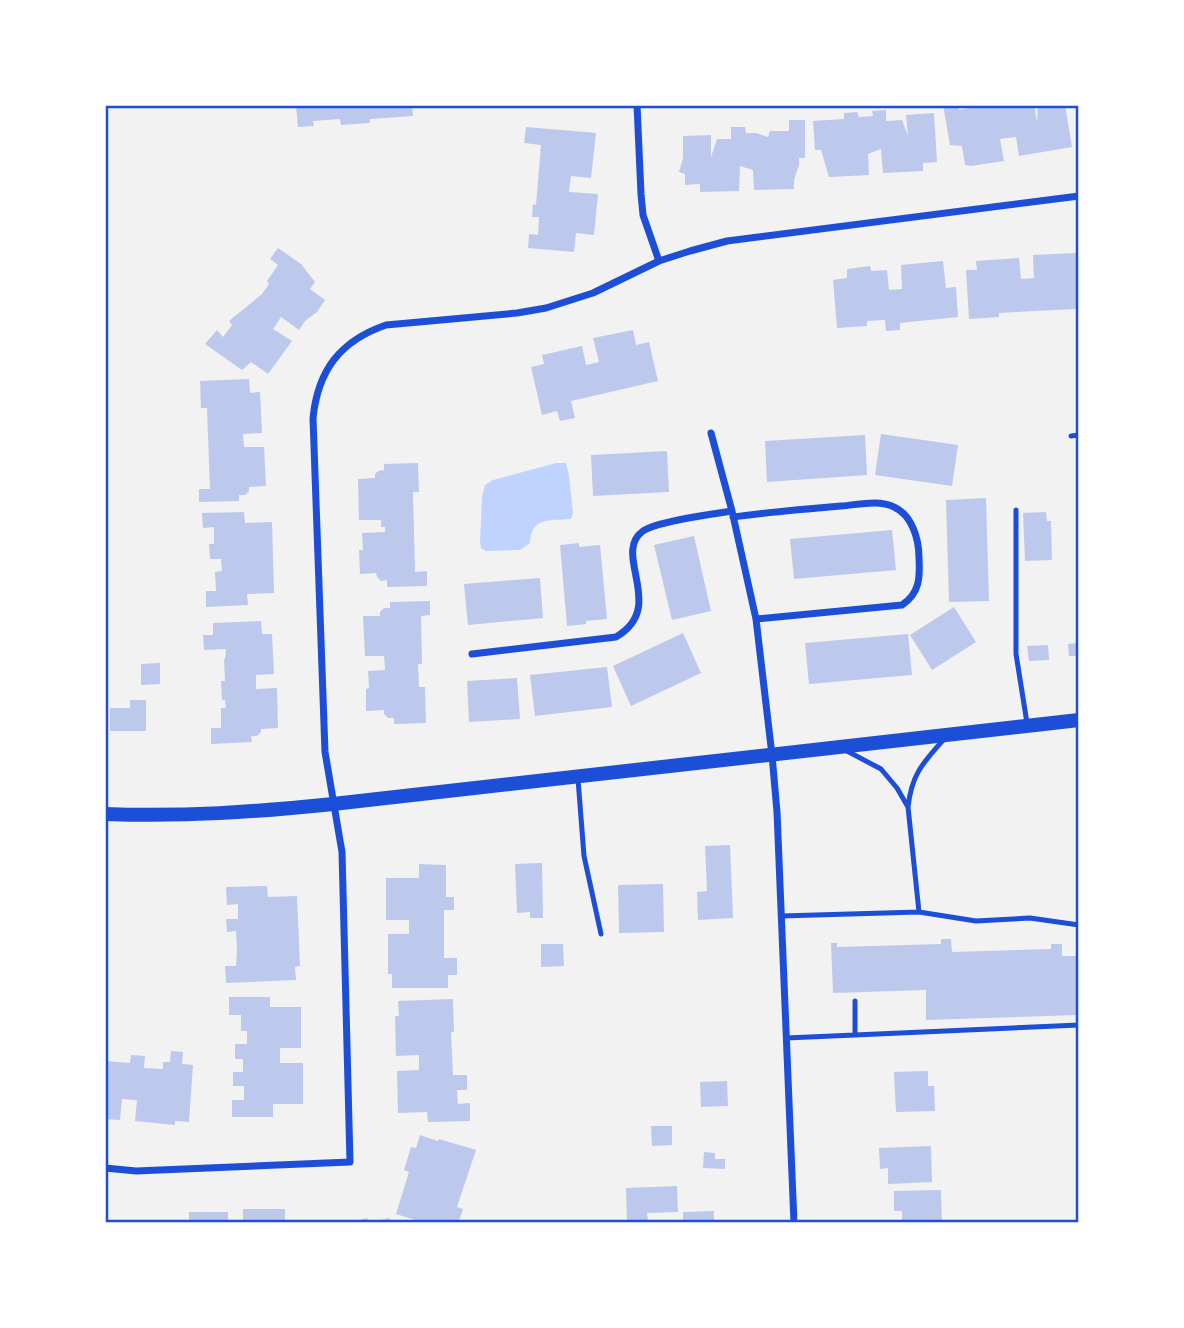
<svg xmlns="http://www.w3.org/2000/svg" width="1184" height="1328" font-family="Arial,sans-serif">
  <rect width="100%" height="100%" fill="#f2f2f2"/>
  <path fill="#bfd3fe" d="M556,463H566L569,475L573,513L571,519C551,521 531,516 530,543L520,550L486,551L481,548L480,541L482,497L485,485L493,480Z"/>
  <path fill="#bdc9ec" d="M296,105H412L413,116L370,119V123L341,125L340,119L313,121L314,126L298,127Z
    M534,105H557V107L534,108Z
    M943,105H959V110L976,107V105H1034L1037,122L1038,105H1065L1072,147L1019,156L1016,137L1000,139L1004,161L971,166L965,165L962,146L950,145Z
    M886,110V121L902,120L908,136L906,115L934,113L937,162L923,163V171L883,173L881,149L868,154L869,175L829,177L821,150H815L813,121L844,119V113L857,112L859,117L873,116L872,111Z
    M789,120H805V158H799V165L794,180V189L754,190L753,170L740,166L739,191L700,192V184L685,185V174L679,172L683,158V136L711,135V157L717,139H731V127H745L746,133H756L768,137L770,131H789Z
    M526,127L596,133L591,178L571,176L569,192L598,194L594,235L576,233L574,252L528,248L529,234L538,235L539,217H532L533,204L536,205L541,145L524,143Z
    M278,248L301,264L315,282L310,289L325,300L317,312L305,321L299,330L281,317L273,329L292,341L268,374L251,362L242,370L205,344L217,330L223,337L232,325L229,321L262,294L269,284L267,281L278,265L270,259Z
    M1076,253L1077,278H1079V325H1077L1076,309L999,313V317L969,319L966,270H977L976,261L1019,258L1021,279L1034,278L1033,255Z
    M943,261L946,288L956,287L958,317L900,323V330L886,331L885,320L867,321V326L837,328L833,280L847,278V269L870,266L871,271L887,270L889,290L902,289L901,265Z
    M633,330L636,345L649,342L658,381L571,401L575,418L560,421L557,411L542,415L531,367L544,364L542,355L582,346L586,365L599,362L593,338Z
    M249,379L250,393L260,392L262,433L243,434L244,447H264L266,486L249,487V491L245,495H239V501L199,502V489H210L207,408H201L200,381Z
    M881,434L958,445L952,486L875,475Z
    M865,435L867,475L767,482L765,441Z
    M667,451L669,492L593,496L591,455Z
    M418,463L419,492H413L415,572L427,571V586L387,587V580L381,581L377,577L376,573L360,574L359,550H363L362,533L385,532V527H381V520H359L358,479L375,478V474L378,471L384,470V464Z
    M986,498L989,601L949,602L946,500Z
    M244,512L245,523L272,522L274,593L247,594L248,605L206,607V591H216L215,572L222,571L221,559H210L209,544H214V527L203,528L202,513Z
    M1046,512L1047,521H1051L1052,560L1025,561L1023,513Z
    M892,530L896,570L794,579L790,539Z
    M694,536L711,611L672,620L654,545Z
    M579,543V547L600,545L607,619L586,621V624L567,626L560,545Z
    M540,578L543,618L468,625L464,584Z
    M430,601V615L421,616L422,664H418L419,687H425L426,723L394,724V718H388L384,714V710L366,711V689L369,688L368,671L385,670L384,656H365L363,616H380V612L384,608H390V602Z
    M954,607L976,642L932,670L910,635Z
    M261,621L262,634H272L274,674L256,675V689L277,688L278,728L261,729V732L257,736H251L252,742L211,744V728H221V708H226L225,700H222L221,681H225L224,659H225L226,649L204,650L203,635H213V623Z
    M683,633L701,673L631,706L613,666Z
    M908,634L912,675L809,684L805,643Z
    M1079,643V656H1069L1068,644Z
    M1048,645L1049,660L1029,661L1027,646Z
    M160,663V684L141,685V664Z
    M607,667L612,707L535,716L530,675Z
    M517,678L520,719L469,722L467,681Z
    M130,700H146V731H110V708H130Z
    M730,845L733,918L698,920L697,892L707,891L705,846Z
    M542,863L543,918H530V912L517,913L515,864Z
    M419,864L446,865V897H454V910H444V958H457V975H448V988H392V974H388V934H409V920H386V878H419Z
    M663,884L664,932L619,933L618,885Z
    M267,886L268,897L297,896L300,966L295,967L296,980L226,983L225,966H236L237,950L236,931L227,932L226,919H238V904L227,905L226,887Z
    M941,939H951L952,952L1051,949V944H1062V956H1079V1015L926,1020V990L833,993L831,943H837V947L941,944Z
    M541,944H563L564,966L541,967Z
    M229,997H270V1007H301V1048H280V1063H303V1104H273V1117H232V1100H244V1086H233V1072H243V1059H235V1044H247V1031H241V1015H229Z
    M453,999L454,1032H451L453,1075H467V1090H457L458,1104L470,1103V1121L428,1122L427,1112L398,1113L397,1071L419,1070V1055L396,1056L395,1016H399L398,1001Z
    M171,1051L183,1052L182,1064L193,1065L189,1122L175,1121V1125L135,1121L137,1100L122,1099L120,1120L105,1119V1061L130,1063L131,1055L145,1056L144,1068L163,1069V1062H170Z
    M928,1071V1086H934L935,1111L896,1112L894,1072Z
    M727,1081L728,1106L701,1107L700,1082Z
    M651,1126H672V1145L652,1146Z
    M420,1135L438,1141L439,1139L476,1150L457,1207L463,1209L458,1223H425L396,1214L409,1172L404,1170L411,1147L416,1148Z
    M931,1146L932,1182L888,1184V1168L880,1169L879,1148Z
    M704,1152L715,1153V1159H725V1169L703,1168Z
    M677,1186L678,1212L647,1213L648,1222H627L626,1188Z
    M941,1190L942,1223H902V1211H894V1191Z
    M243,1209H285V1223H243Z
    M714,1211V1221H720V1223H683V1212Z
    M189,1212H228V1223H189Z
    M367,1218L369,1223H352V1222Z
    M389,1218L390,1223H372V1222Z"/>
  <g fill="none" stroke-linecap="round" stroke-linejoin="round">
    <path stroke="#1d4ed8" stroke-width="5" d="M1071,436L1079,435
      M1016,510V654L1027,723
      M845,750L881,769L897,788L908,807
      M578,779L584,856L601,934
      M919,912L908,807C912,773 923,763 945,738
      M781,916L919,912L976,921L1030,918L1079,925
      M855,1035L1079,1025
      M786,1038L855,1035V1001"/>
    <path stroke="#1d4ed8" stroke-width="7" d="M637,105L641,194L643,215L659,261
      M711,433L732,511L756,619L772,755L777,812L794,1223
      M733,517C769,512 805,509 841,506C857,505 879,499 894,507C912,515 919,539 919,558C920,577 920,593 902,605L756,619
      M472,654L616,637C668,607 611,554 643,531C657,521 713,514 732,511
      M105,1168L136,1171L350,1162L342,852L325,752L313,418C318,370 340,341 386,325L517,313L546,308L593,293L659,261L690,251L727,241L1079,196"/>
    <path stroke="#1d4ed8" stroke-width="14" d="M105,814C184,817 255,812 333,804L1079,720"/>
  </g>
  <rect width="1184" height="1328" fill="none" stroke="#ffffff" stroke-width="214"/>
  <rect x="107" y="107" width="970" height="1114" fill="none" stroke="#1d4ed8" stroke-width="2.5"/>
</svg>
